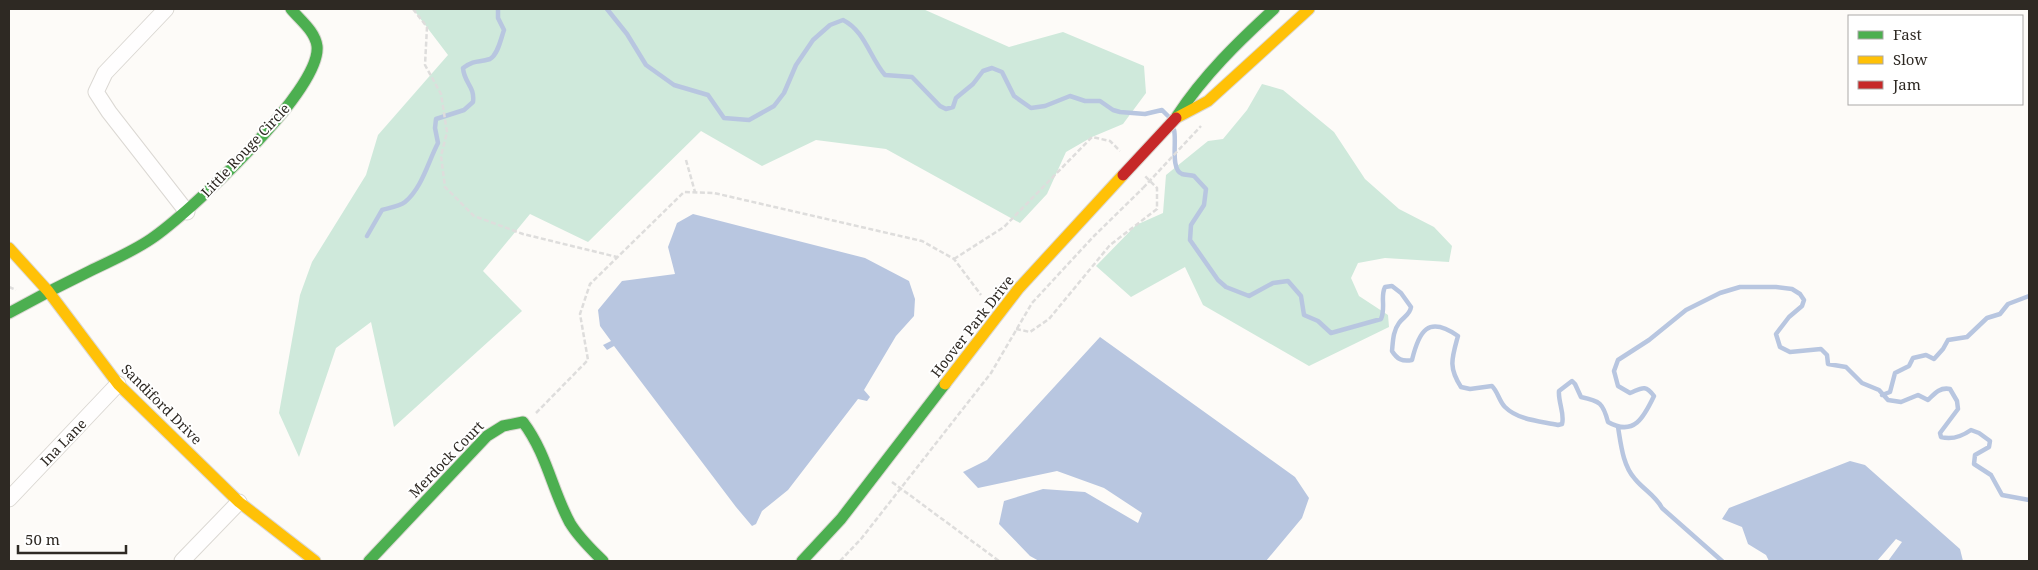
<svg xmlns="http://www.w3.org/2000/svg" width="2038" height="570" font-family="'Noto Serif',serif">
  <rect width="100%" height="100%" fill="#fdfbf8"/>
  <path fill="#cfe9db" d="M413,9H923L1009,47L1063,32L1144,66L1146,93L1123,124L1092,137L1066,152L1047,194L1020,223L886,149L816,140L762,166L701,131L588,242L530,214L483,271L522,311L394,427L371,322L336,348L299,457L279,413L300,295L312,262L366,175L378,135L448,55Z
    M1262,84L1283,90L1334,132L1365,179L1399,209L1434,227L1452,246L1449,262L1385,258L1358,263L1351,278L1359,296L1388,315L1389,327L1309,366L1203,305L1185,267L1131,297L1096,266L1136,225L1163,213L1166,175L1208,141L1223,139L1247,110Z"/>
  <path fill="#b8c6e0" d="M693,214L865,258L909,281L915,299L914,316L896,336L864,390L870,397L867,401L858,399L788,490L762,511L756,524L752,526L736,507L614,346L607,350L603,345L611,341L600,326L598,310L622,281L675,274L668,247L677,223Z
    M1100,337L1295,477L1309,498L1302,518L1266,561H1039L1030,556L999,524L1004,501L1043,489L1085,492L1138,523L1142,513L1104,488L1057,471L978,488L963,472L987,460Z
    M1850,461L1865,465L1960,549L1963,561H1888L1902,542L1896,539L1877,561H1769L1766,555L1748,544L1742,527L1722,519L1729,508Z"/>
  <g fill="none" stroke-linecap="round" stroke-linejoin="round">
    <path stroke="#b8c6e0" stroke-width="4.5" d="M607,9L627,34L646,65L674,85L708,95L724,118L749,120L774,106L784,93L796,65L813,40L830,25L843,20C865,31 870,58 885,75L912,77L940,106L946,109L953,107L956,98L973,84L983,71L992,68L1002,72L1014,96L1031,108L1045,106L1070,96L1085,101H1100L1113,110L1120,112L1145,114L1162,110L1168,116
      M1174,130C1177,140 1170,169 1182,174C1185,175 1191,175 1194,176L1206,189L1204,205L1191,225L1190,240L1218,280L1226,287L1249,296L1273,283L1288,281L1301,296L1304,315L1318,321L1331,333L1381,319C1386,307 1380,297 1385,287L1392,286L1401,293L1411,307C1410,315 1403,317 1399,323C1393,331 1393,341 1392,351C1397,359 1402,362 1412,360C1419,331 1428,315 1458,336C1452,358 1448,367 1461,387L1470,389L1492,386C1498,392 1499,401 1505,407C1518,420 1540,421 1558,425L1562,424C1565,414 1558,402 1559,391L1572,381L1575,384L1581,397C1600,401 1603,403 1608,422C1634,437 1644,417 1654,396C1645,384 1642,388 1630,393L1618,386L1614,371L1618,360L1649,340L1686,310L1720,293L1740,287H1776L1792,289L1800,294L1804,300L1802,306L1789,317L1776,334L1780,347L1790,352L1821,349L1827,355L1828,364L1846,367L1862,383L1879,390L1888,400L1901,402L1918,395L1928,400C1935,393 1940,387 1950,389L1957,401L1958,409L1940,433L1941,437C1952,440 1961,437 1971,430L1979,433L1990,441L1989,447L1975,455L1974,464L1991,475L2002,495L2029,500
      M367,236L382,210C389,208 400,206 405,202C422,188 428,162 438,143L435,128L436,119L464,110L473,102C475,86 464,83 463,68C476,59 478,63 490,59C498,55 501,38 504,30L498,18V9
      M1882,395L1890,392L1895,373L1909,366L1913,358L1926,355L1934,359L1943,349L1948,340L1967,337L1987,318L2000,314L2008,304L2029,296
      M1618,427C1621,445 1623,466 1635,479C1644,490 1655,495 1662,508L1722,561"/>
    <defs>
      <path id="street" d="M166,9L105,73L96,92L109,112L187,212
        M9,499L118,384
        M182,561L239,502"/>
      <path id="fast" d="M1177,116C1204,75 1238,42 1274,9
        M9,313C36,298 63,284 90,271C110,261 132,252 151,239C187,215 322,90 317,46C315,31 300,20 291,9
        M369,561L487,436L503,426L523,422C547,454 552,490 570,523C579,538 591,549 603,561
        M802,561L841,519L945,384"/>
      <path id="slow" d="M1176,118L1208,101L1309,9
        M9,248L48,291L118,384L239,502L315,561
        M945,384L1019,288L1123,175"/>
    </defs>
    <use href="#street" stroke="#dbd8d3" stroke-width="17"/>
    <use href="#fast" stroke="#dbd8d3" stroke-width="13"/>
    <use href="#slow" stroke="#dbd8d3" stroke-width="13"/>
    <path stroke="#dedddc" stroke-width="2.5" stroke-dasharray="5 2.5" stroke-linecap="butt" d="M413,9L427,27L425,65L441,94L447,132L441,156L445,187L474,216L523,234L617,257
      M686,160L695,192
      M954,259L1004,227L1092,137L1110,141L1120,151
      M9,287L16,290
      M1016,329L1030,332L1049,319L1110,245L1157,209V188L1145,176
      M536,413L588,360L580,314L590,284L684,192L714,193L922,241L954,259L981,295
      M892,482L999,561
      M840,561L861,539L991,373L1032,303L1094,236L1143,188"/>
    <use href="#street" stroke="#fffefe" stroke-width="15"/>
    <use href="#fast" stroke="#4caf50" stroke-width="11"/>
    <use href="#slow" stroke="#ffc107" stroke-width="11"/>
    <defs>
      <path id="jam-bridge" d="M1123,175L1176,118"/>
    </defs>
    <use href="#jam-bridge" stroke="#dbd8d3" stroke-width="13" stroke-linecap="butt"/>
    <path stroke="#dedddc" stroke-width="2.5" stroke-dasharray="5 2.5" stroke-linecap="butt" d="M1143,188L1201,126"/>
    <use href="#jam-bridge" stroke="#c62828" stroke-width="11"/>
  </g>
  <g text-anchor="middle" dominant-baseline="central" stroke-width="4" stroke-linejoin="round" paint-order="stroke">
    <g font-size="14" fill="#2e2923" stroke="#fff">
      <text transform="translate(245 150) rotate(-47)">Little Rouge Circle</text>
      <text transform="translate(972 326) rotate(-52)">Hoover Park Drive</text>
      <text transform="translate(162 404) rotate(45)">Sandiford Drive</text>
      <text transform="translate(63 442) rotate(-46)">Ina Lane</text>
      <text transform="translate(446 459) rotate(-46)">Merdock Court</text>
    </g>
  </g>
  <rect width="2038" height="570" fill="none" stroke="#2e2923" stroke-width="20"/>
  <rect x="1848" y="15" width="175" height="90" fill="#ffffff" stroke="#aba9a7"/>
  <rect x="1858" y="31" width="25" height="8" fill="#4caf50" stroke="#aba9a7"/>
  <text x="1893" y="40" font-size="15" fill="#2e2923">Fast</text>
  <rect x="1858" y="56" width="25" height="8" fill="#ffc107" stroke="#aba9a7"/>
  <text x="1893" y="65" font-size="15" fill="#2e2923">Slow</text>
  <rect x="1858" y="81" width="25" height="8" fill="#c62828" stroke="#aba9a7"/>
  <text x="1893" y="90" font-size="15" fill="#2e2923">Jam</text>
  <path d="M18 545v8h108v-8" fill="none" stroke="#2e2923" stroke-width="2.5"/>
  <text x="25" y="545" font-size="15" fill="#2e2923" stroke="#ffffff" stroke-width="4" paint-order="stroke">50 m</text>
</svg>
